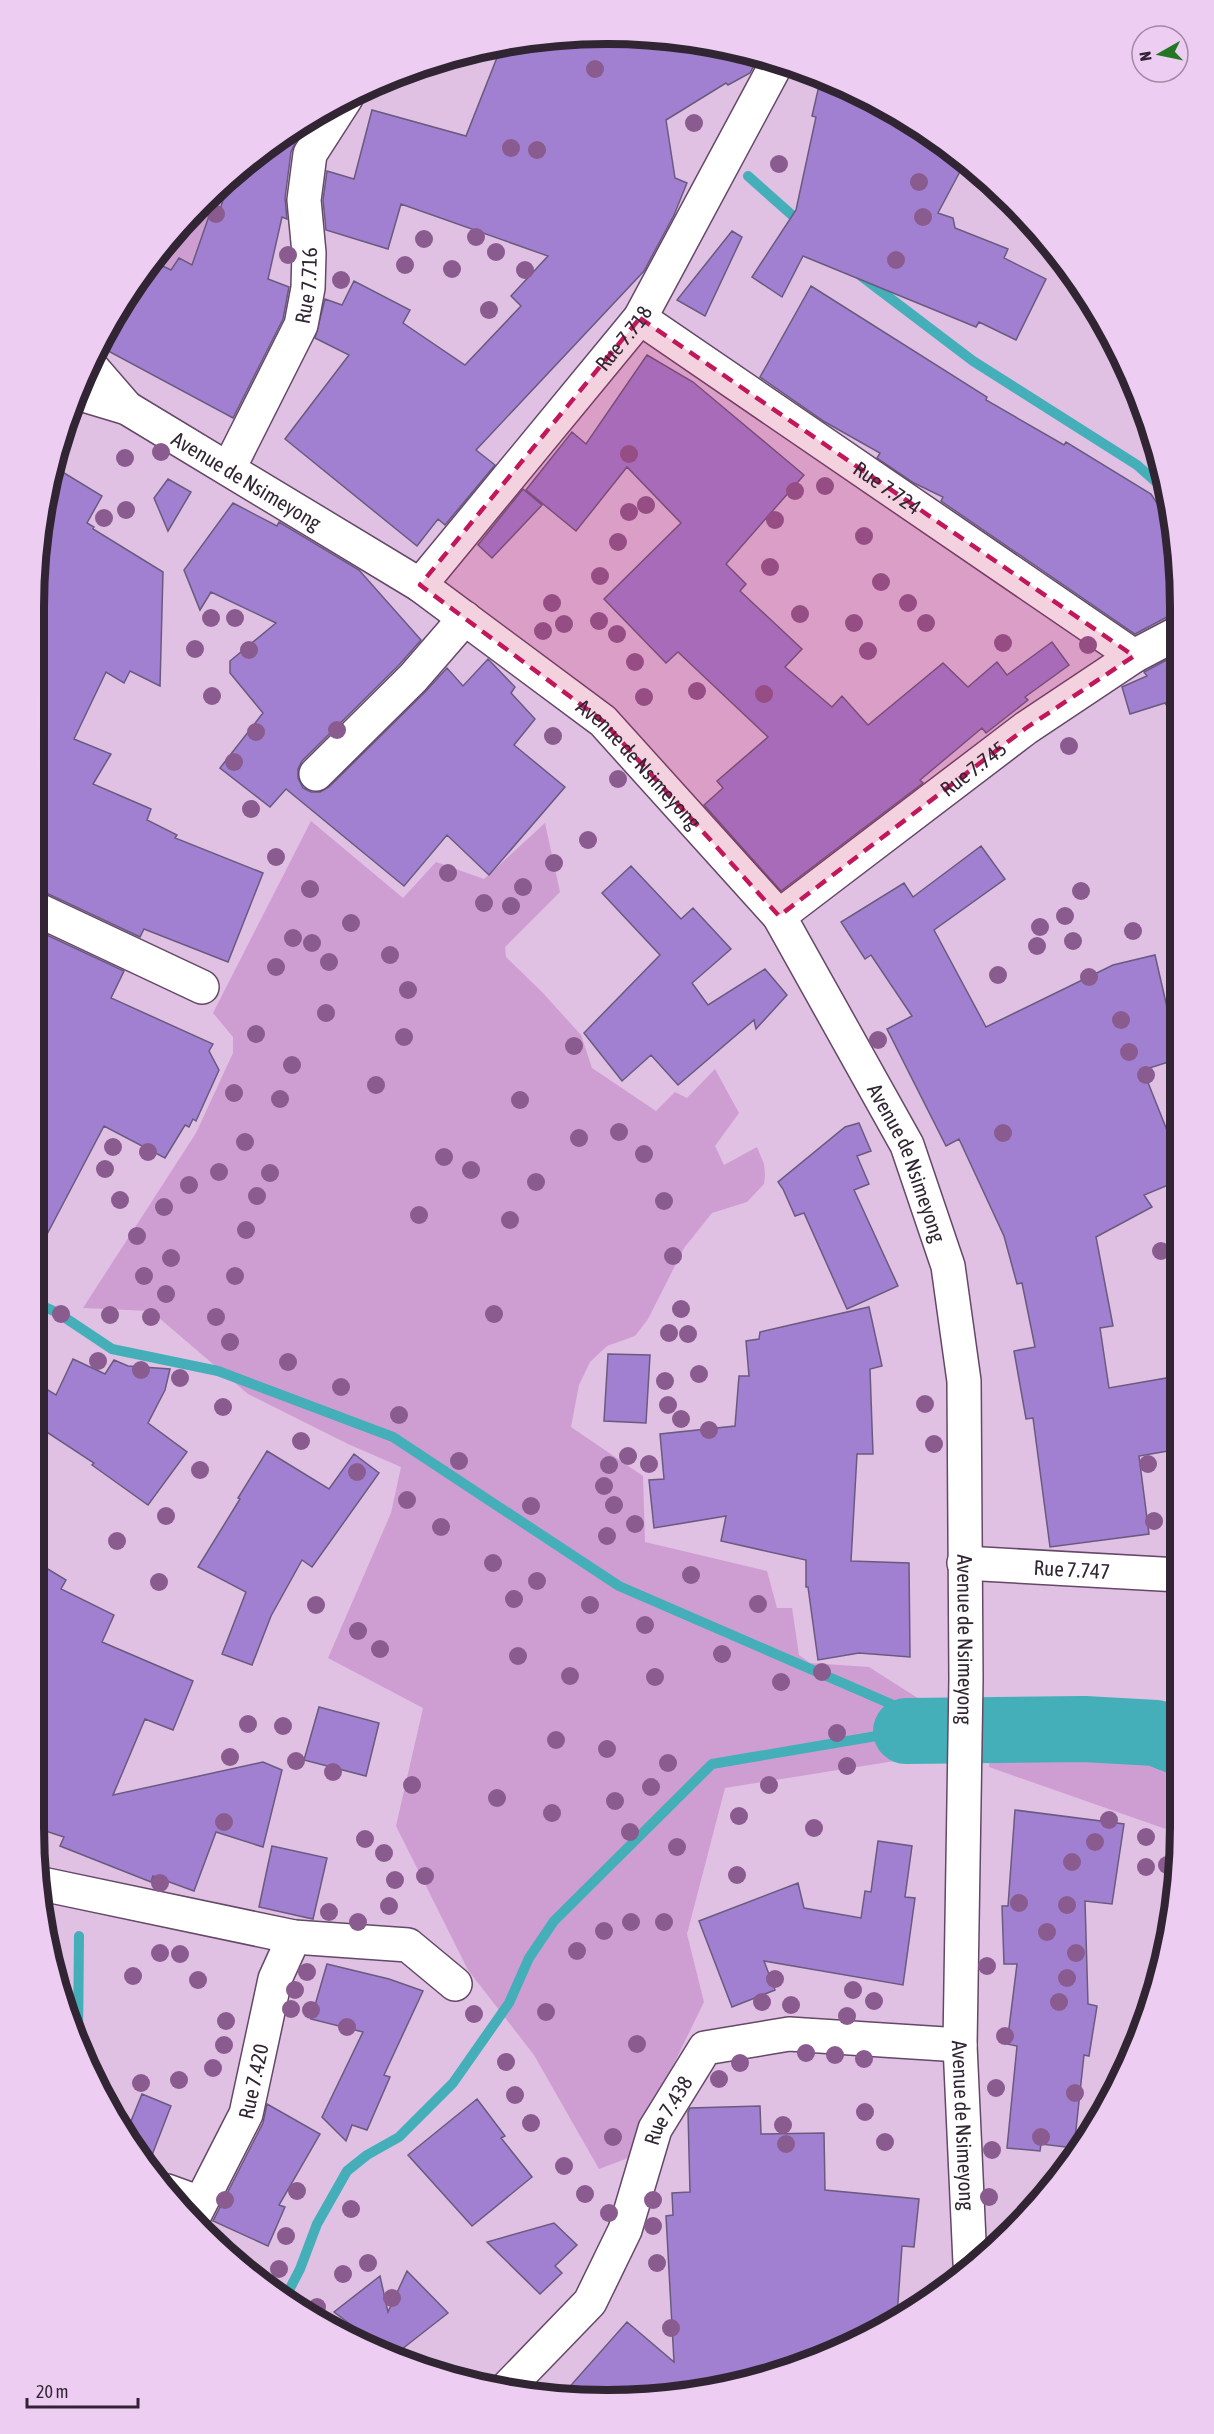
<svg xmlns="http://www.w3.org/2000/svg" width="1214" height="2434" font-family="'Asap Condensed',sans-serif">
  <rect width="100%" height="100%" fill="#e0c0e3"/>
  <path fill="#ce9ed3" d="M253,158L202,298L152,257L228,176Z
    M311,821L403,898L436,862L484,879L545,823L560,892L505,947L506,957L542,992L581,1035L592,1068L656,1111L675,1092L687,1098L715,1069L739,1113L715,1146L724,1165L757,1147L764,1164L765,1175L764,1184L747,1202L712,1213L684,1248L648,1319L635,1336L607,1346L590,1362L579,1385L571,1427L643,1476L645,1542L767,1571L777,1608H792L799,1655L810,1663L869,1667L927,1704L926,1756L725,1788L687,1934L704,2002L628,2158L599,2169L534,2055L468,1970L396,1826L423,1708L328,1658L391,1513L401,1467L348,1444L248,1394L151,1311L83,1308L196,1133L233,1053V1037L213,1013Z
    M1116,1698L1122,1717L1179,1731L1180,1834L989,1767L995,1705Z"/>
  <g fill="none" stroke-linecap="round" stroke-linejoin="round">
    <path stroke="#44afb8" stroke-width="10" d="M748,176L802,224
      M861,276L973,361L1137,465L1164,489
      M34,1302L58,1313L112,1349L218,1371L393,1437L619,1586L891,1704L906,1731L712,1764L554,1921L529,1958L509,2003L453,2083L399,2137L367,2155L347,2171L317,2224L300,2269L284,2300
      M78,2039L79,1936"/>
    <path stroke="#44afb8" stroke-width="66" d="M906,1731L1084,1729L1156,1733L1179,1742"/>
  </g>
  <path fill="#a280d1" stroke="#695a7f" stroke-width="1.5" d="M644,34L760,54L750,73L728,85L726,83L666,120L675,178L687,183L674,215L644,271L476,450L495,465L445,525L438,519L417,546L285,439L349,355L315,338L325,299L342,305L354,281L410,310L403,323L465,365L521,306L511,296L548,256L401,204L388,249L326,230L323,200L327,171L354,179L372,110L466,136L502,45L532,38Z
    M821,77L861,92L965,162L938,213L953,218L955,228L1008,249L1004,258L1046,279L1016,340L979,322L976,327L803,256L782,297L752,277L796,210L816,117L812,116Z
    M305,121L291,152L285,198L287,219L282,217L268,279L289,287L283,319L233,418L97,345L150,260L171,270L179,258L192,265L209,216L217,219L231,175L240,176L244,164Z
    M732,231L742,237L705,316L677,300Z
    M811,286L987,397L986,400L1064,445L1066,442L1151,494L1176,532V615L1167,617L1135,634L941,501L943,497L914,483L877,458L880,453L825,422L760,377Z
    M647,355L693,382L804,475L726,564L746,584L740,591L802,649L785,667L832,707L842,696L868,725L943,663L968,687L997,662L1007,675L1052,642L1069,665L1025,697L1028,700L986,733L982,728L920,780L923,783L781,891L704,805L723,788L717,781L768,737L678,652L666,663L604,599L681,523L627,467L576,531L526,490L572,432L586,444Z
    M51,465L102,496L87,523L94,527L93,529L163,572L160,686L130,671L124,683L106,672L74,739L111,754L93,784L151,809L147,820L177,835L175,838L263,873L228,962L144,929L140,937L42,891L34,890V570Z
    M168,479L191,492L168,531L154,498Z
    M523,489L542,505L492,558L478,545Z
    M233,503L277,526L279,522L359,570L421,640L399,665L302,761L298,769V778L303,788L311,792H320L329,787L426,691L447,668L463,686L488,659L515,687L511,693L535,719L514,745L565,787L489,875L447,835L404,886L286,789L270,807L220,768L263,713L230,673V661L276,623L211,592L200,610L184,570Z
    M1176,655L1177,720L1165,703L1130,714L1122,687L1147,676L1144,672Z
    M981,846L1005,879L934,930L986,1027L1113,965L1155,955L1169,1016L1178,1043V1059L1143,1070L1178,1158V1181L1144,1195L1152,1207L1096,1237L1113,1326L1100,1328L1109,1388L1178,1376L1179,1449L1139,1456L1149,1534L1050,1547L1033,1418L1026,1419L1014,1351L1035,1347L1022,1283L1017,1284L1004,1236L959,1139L946,1146L887,1029L912,1016L871,955L865,959L841,922L904,883L913,897Z
    M631,866L681,919L693,908L731,949L692,983L708,1005L765,969L787,995L756,1029L754,1020L678,1085L651,1055L622,1081L584,1033L660,955L602,893Z
    M34,929L124,971L111,998L213,1044L209,1051L219,1070L196,1121L193,1119L189,1127L185,1125L165,1158L104,1126L34,1259Z
    M859,1123L871,1151L857,1156L869,1184L854,1190L898,1286L847,1309L804,1213L795,1216L783,1189L778,1182L845,1127Z
    M869,1307L882,1366L870,1369L873,1454H857L851,1561L909,1563L910,1657L859,1653L818,1660L808,1587H806V1560L721,1541L726,1516L654,1528L649,1480L664,1479L660,1434L735,1426L739,1376H749L746,1341L759,1339L760,1332Z
    M608,1354L650,1355L646,1423L604,1421Z
    M73,1359L105,1374L114,1360L128,1366L170,1369L165,1390L148,1423L187,1452L148,1505L92,1465L94,1463L33,1423V1381L56,1395Z
    M267,1451L329,1489L354,1454L379,1473L312,1567L302,1560L271,1616L252,1665L222,1654L246,1592L198,1567L240,1499L238,1498Z
    M33,1560L66,1580L61,1589L114,1615L102,1642L193,1681L173,1730L145,1719L113,1795L263,1762L282,1770L263,1847L216,1832L194,1891L153,1876L151,1882L60,1846L64,1837L33,1827Z
    M319,1707L379,1723L366,1776L304,1760Z
    M1015,1810L1124,1824L1112,1904L1085,1901L1088,2004L1097,2006L1089,2056L1084,2055L1074,2148L1041,2144L1040,2151L1007,2148L1017,2046L1007,2044L1017,1964H1004L1002,1906H1008Z
    M878,1841L912,1846L905,1897L915,1898L903,1985L764,1961L775,1990L732,2007L699,1921L798,1883L804,1908L861,1918L865,1891L871,1892Z
    M272,1846L327,1858L313,1919L259,1907Z
    M327,1964L389,1979L423,1991L384,2075L390,2077L367,2130L352,2125L346,2141L322,2117L363,2032L311,2019Z
    M142,2094L171,2106L147,2168L127,2131Z
    M477,2099L505,2136L501,2138L532,2177L472,2226L408,2155Z
    M267,2104L320,2134L279,2205L285,2207L268,2246L213,2221L263,2123Z
    M760,2106L761,2134L824,2133L825,2190L919,2199L914,2247L902,2246L897,2316L861,2342L682,2396L565,2392L627,2322L674,2362L666,2216L673,2215L672,2193L690,2192L688,2112L690,2108Z
    M554,2223L577,2245L555,2266L562,2273L540,2294L487,2242Z
    M407,2271L448,2313L397,2353L398,2360L334,2312L380,2276L388,2312Z"/>
  <g fill="none" stroke-linecap="round" stroke-linejoin="round">
    <defs>
      <g id="minor">
        <path id="s1" d="M640,318L1134,656"/>
        <path id="s2" d="M229,468L301,325L308,288L309,253L304,200L310,154L346,98"/>
        <path id="s3" d="M420,585L640,318L778,61"/>
        <path d="M316,774L413,678L465,618"/>
        <path d="M34,908L202,987"/>
        <path id="s4" d="M779,916L1026,728L1134,656L1176,634"/>
        <path id="s5" d="M964,1563L1179,1575"/>
        <path d="M42,1884L294,1937L408,1945L455,1984"/>
        <path d="M167,2191L200,2203"/>
        <path id="s6" d="M194,2216L246,2114L275,1979L294,1937"/>
        <path id="s7" d="M505,2390L590,2302L625,2230L655,2129L705,2048L789,2034L960,2045"/>
      </g>
      <g id="major">
        <path d="M88,363L127,408"/>
        <path id="s8" d="M77,393L127,408L420,585L603,721L779,916L907,1145L948,1266L964,1381L966,1679L960,2045L970,2263"/>
      </g>
    </defs>
    <use href="#minor" stroke="#644867" stroke-width="36"/>
    <use href="#major" stroke="#644867" stroke-width="36"/>
    <use href="#minor" stroke="#fff" stroke-width="33"/>
    <use href="#major" stroke="#fff" stroke-width="33"/>
  </g>
  <g fill="#8a5b8f">
    <circle cx="595" cy="69" r="9"/>
    <circle cx="694" cy="123" r="9"/>
    <circle cx="511" cy="148" r="9"/>
    <circle cx="537" cy="150" r="9"/>
    <circle cx="779" cy="164" r="9"/>
    <circle cx="919" cy="182" r="9"/>
    <circle cx="216" cy="214" r="9"/>
    <circle cx="923" cy="217" r="9"/>
    <circle cx="476" cy="237" r="9"/>
    <circle cx="424" cy="239" r="9"/>
    <circle cx="496" cy="252" r="9"/>
    <circle cx="288" cy="255" r="9"/>
    <circle cx="896" cy="260" r="9"/>
    <circle cx="405" cy="265" r="9"/>
    <circle cx="452" cy="269" r="9"/>
    <circle cx="525" cy="270" r="9"/>
    <circle cx="341" cy="280" r="9"/>
    <circle cx="489" cy="310" r="9"/>
    <circle cx="161" cy="452" r="9"/>
    <circle cx="629" cy="454" r="9"/>
    <circle cx="125" cy="458" r="9"/>
    <circle cx="825" cy="486" r="9"/>
    <circle cx="795" cy="491" r="9"/>
    <circle cx="646" cy="505" r="9"/>
    <circle cx="126" cy="510" r="9"/>
    <circle cx="629" cy="512" r="9"/>
    <circle cx="104" cy="518" r="9"/>
    <circle cx="775" cy="520" r="9"/>
    <circle cx="864" cy="536" r="9"/>
    <circle cx="618" cy="542" r="9"/>
    <circle cx="770" cy="567" r="9"/>
    <circle cx="600" cy="576" r="9"/>
    <circle cx="881" cy="582" r="9"/>
    <circle cx="552" cy="603" r="9"/>
    <circle cx="908" cy="603" r="9"/>
    <circle cx="800" cy="614" r="9"/>
    <circle cx="211" cy="618" r="9"/>
    <circle cx="235" cy="618" r="9"/>
    <circle cx="599" cy="621" r="9"/>
    <circle cx="854" cy="623" r="9"/>
    <circle cx="926" cy="623" r="9"/>
    <circle cx="564" cy="624" r="9"/>
    <circle cx="543" cy="631" r="9"/>
    <circle cx="617" cy="634" r="9"/>
    <circle cx="1003" cy="643" r="9"/>
    <circle cx="1088" cy="645" r="9"/>
    <circle cx="195" cy="649" r="9"/>
    <circle cx="249" cy="650" r="9"/>
    <circle cx="868" cy="651" r="9"/>
    <circle cx="635" cy="662" r="9"/>
    <circle cx="697" cy="691" r="9"/>
    <circle cx="764" cy="694" r="9"/>
    <circle cx="212" cy="696" r="9"/>
    <circle cx="644" cy="697" r="9"/>
    <circle cx="337" cy="730" r="9"/>
    <circle cx="256" cy="732" r="9"/>
    <circle cx="553" cy="736" r="9"/>
    <circle cx="1069" cy="746" r="9"/>
    <circle cx="234" cy="762" r="9"/>
    <circle cx="618" cy="779" r="9"/>
    <circle cx="251" cy="809" r="9"/>
    <circle cx="588" cy="840" r="9"/>
    <circle cx="276" cy="857" r="9"/>
    <circle cx="554" cy="863" r="9"/>
    <circle cx="448" cy="873" r="9"/>
    <circle cx="523" cy="887" r="9"/>
    <circle cx="310" cy="889" r="9"/>
    <circle cx="1081" cy="891" r="9"/>
    <circle cx="484" cy="903" r="9"/>
    <circle cx="511" cy="906" r="9"/>
    <circle cx="1065" cy="916" r="9"/>
    <circle cx="351" cy="923" r="9"/>
    <circle cx="1040" cy="927" r="9"/>
    <circle cx="1133" cy="931" r="9"/>
    <circle cx="293" cy="938" r="9"/>
    <circle cx="1073" cy="941" r="9"/>
    <circle cx="312" cy="943" r="9"/>
    <circle cx="1037" cy="946" r="9"/>
    <circle cx="390" cy="955" r="9"/>
    <circle cx="329" cy="962" r="9"/>
    <circle cx="276" cy="967" r="9"/>
    <circle cx="998" cy="975" r="9"/>
    <circle cx="1089" cy="977" r="9"/>
    <circle cx="408" cy="990" r="9"/>
    <circle cx="326" cy="1013" r="9"/>
    <circle cx="1121" cy="1020" r="9"/>
    <circle cx="256" cy="1034" r="9"/>
    <circle cx="404" cy="1037" r="9"/>
    <circle cx="878" cy="1040" r="9"/>
    <circle cx="574" cy="1046" r="9"/>
    <circle cx="1129" cy="1052" r="9"/>
    <circle cx="292" cy="1065" r="9"/>
    <circle cx="1146" cy="1075" r="9"/>
    <circle cx="376" cy="1085" r="9"/>
    <circle cx="234" cy="1093" r="9"/>
    <circle cx="280" cy="1099" r="9"/>
    <circle cx="520" cy="1100" r="9"/>
    <circle cx="619" cy="1132" r="9"/>
    <circle cx="1003" cy="1133" r="9"/>
    <circle cx="579" cy="1138" r="9"/>
    <circle cx="245" cy="1142" r="9"/>
    <circle cx="113" cy="1147" r="9"/>
    <circle cx="148" cy="1152" r="9"/>
    <circle cx="644" cy="1154" r="9"/>
    <circle cx="444" cy="1157" r="9"/>
    <circle cx="105" cy="1169" r="9"/>
    <circle cx="471" cy="1170" r="9"/>
    <circle cx="219" cy="1172" r="9"/>
    <circle cx="270" cy="1173" r="9"/>
    <circle cx="536" cy="1182" r="9"/>
    <circle cx="189" cy="1185" r="9"/>
    <circle cx="257" cy="1196" r="9"/>
    <circle cx="120" cy="1200" r="9"/>
    <circle cx="664" cy="1201" r="9"/>
    <circle cx="164" cy="1207" r="9"/>
    <circle cx="419" cy="1215" r="9"/>
    <circle cx="510" cy="1220" r="9"/>
    <circle cx="246" cy="1230" r="9"/>
    <circle cx="137" cy="1236" r="9"/>
    <circle cx="1161" cy="1251" r="9"/>
    <circle cx="673" cy="1256" r="9"/>
    <circle cx="171" cy="1258" r="9"/>
    <circle cx="144" cy="1276" r="9"/>
    <circle cx="235" cy="1276" r="9"/>
    <circle cx="166" cy="1294" r="9"/>
    <circle cx="681" cy="1309" r="9"/>
    <circle cx="61" cy="1314" r="9"/>
    <circle cx="494" cy="1314" r="9"/>
    <circle cx="110" cy="1315" r="9"/>
    <circle cx="151" cy="1317" r="9"/>
    <circle cx="216" cy="1317" r="9"/>
    <circle cx="669" cy="1333" r="9"/>
    <circle cx="688" cy="1334" r="9"/>
    <circle cx="230" cy="1342" r="9"/>
    <circle cx="98" cy="1361" r="9"/>
    <circle cx="288" cy="1362" r="9"/>
    <circle cx="141" cy="1370" r="9"/>
    <circle cx="699" cy="1374" r="9"/>
    <circle cx="180" cy="1378" r="9"/>
    <circle cx="665" cy="1381" r="9"/>
    <circle cx="341" cy="1387" r="9"/>
    <circle cx="925" cy="1404" r="9"/>
    <circle cx="668" cy="1405" r="9"/>
    <circle cx="223" cy="1407" r="9"/>
    <circle cx="399" cy="1415" r="9"/>
    <circle cx="681" cy="1419" r="9"/>
    <circle cx="709" cy="1430" r="9"/>
    <circle cx="301" cy="1441" r="9"/>
    <circle cx="934" cy="1444" r="9"/>
    <circle cx="628" cy="1456" r="9"/>
    <circle cx="459" cy="1461" r="9"/>
    <circle cx="649" cy="1464" r="9"/>
    <circle cx="1148" cy="1464" r="9"/>
    <circle cx="609" cy="1465" r="9"/>
    <circle cx="200" cy="1470" r="9"/>
    <circle cx="357" cy="1472" r="9"/>
    <circle cx="604" cy="1486" r="9"/>
    <circle cx="407" cy="1500" r="9"/>
    <circle cx="614" cy="1505" r="9"/>
    <circle cx="531" cy="1506" r="9"/>
    <circle cx="166" cy="1516" r="9"/>
    <circle cx="1154" cy="1521" r="9"/>
    <circle cx="635" cy="1524" r="9"/>
    <circle cx="441" cy="1527" r="9"/>
    <circle cx="607" cy="1536" r="9"/>
    <circle cx="117" cy="1541" r="9"/>
    <circle cx="493" cy="1563" r="9"/>
    <circle cx="691" cy="1575" r="9"/>
    <circle cx="537" cy="1581" r="9"/>
    <circle cx="159" cy="1582" r="9"/>
    <circle cx="514" cy="1599" r="9"/>
    <circle cx="758" cy="1604" r="9"/>
    <circle cx="316" cy="1605" r="9"/>
    <circle cx="590" cy="1605" r="9"/>
    <circle cx="645" cy="1625" r="9"/>
    <circle cx="358" cy="1631" r="9"/>
    <circle cx="380" cy="1649" r="9"/>
    <circle cx="722" cy="1654" r="9"/>
    <circle cx="518" cy="1656" r="9"/>
    <circle cx="822" cy="1672" r="9"/>
    <circle cx="570" cy="1676" r="9"/>
    <circle cx="655" cy="1677" r="9"/>
    <circle cx="781" cy="1682" r="9"/>
    <circle cx="248" cy="1724" r="9"/>
    <circle cx="283" cy="1726" r="9"/>
    <circle cx="837" cy="1733" r="9"/>
    <circle cx="556" cy="1740" r="9"/>
    <circle cx="607" cy="1749" r="9"/>
    <circle cx="230" cy="1757" r="9"/>
    <circle cx="296" cy="1761" r="9"/>
    <circle cx="668" cy="1763" r="9"/>
    <circle cx="847" cy="1766" r="9"/>
    <circle cx="333" cy="1772" r="9"/>
    <circle cx="412" cy="1785" r="9"/>
    <circle cx="769" cy="1785" r="9"/>
    <circle cx="651" cy="1787" r="9"/>
    <circle cx="497" cy="1798" r="9"/>
    <circle cx="615" cy="1801" r="9"/>
    <circle cx="552" cy="1813" r="9"/>
    <circle cx="739" cy="1816" r="9"/>
    <circle cx="1109" cy="1820" r="9"/>
    <circle cx="224" cy="1822" r="9"/>
    <circle cx="814" cy="1828" r="9"/>
    <circle cx="630" cy="1832" r="9"/>
    <circle cx="1146" cy="1837" r="9"/>
    <circle cx="365" cy="1839" r="9"/>
    <circle cx="1095" cy="1842" r="9"/>
    <circle cx="677" cy="1847" r="9"/>
    <circle cx="384" cy="1853" r="9"/>
    <circle cx="1072" cy="1862" r="9"/>
    <circle cx="1167" cy="1865" r="9"/>
    <circle cx="1146" cy="1867" r="9"/>
    <circle cx="737" cy="1875" r="9"/>
    <circle cx="425" cy="1876" r="9"/>
    <circle cx="395" cy="1880" r="9"/>
    <circle cx="160" cy="1883" r="9"/>
    <circle cx="1019" cy="1903" r="9"/>
    <circle cx="1067" cy="1905" r="9"/>
    <circle cx="389" cy="1906" r="9"/>
    <circle cx="329" cy="1912" r="9"/>
    <circle cx="358" cy="1922" r="9"/>
    <circle cx="631" cy="1922" r="9"/>
    <circle cx="664" cy="1922" r="9"/>
    <circle cx="604" cy="1931" r="9"/>
    <circle cx="1047" cy="1932" r="9"/>
    <circle cx="577" cy="1951" r="9"/>
    <circle cx="160" cy="1953" r="9"/>
    <circle cx="1076" cy="1953" r="9"/>
    <circle cx="180" cy="1954" r="9"/>
    <circle cx="987" cy="1966" r="9"/>
    <circle cx="307" cy="1972" r="9"/>
    <circle cx="133" cy="1976" r="9"/>
    <circle cx="1067" cy="1978" r="9"/>
    <circle cx="775" cy="1979" r="9"/>
    <circle cx="198" cy="1980" r="9"/>
    <circle cx="295" cy="1990" r="9"/>
    <circle cx="853" cy="1990" r="9"/>
    <circle cx="874" cy="2001" r="9"/>
    <circle cx="762" cy="2002" r="9"/>
    <circle cx="1059" cy="2002" r="9"/>
    <circle cx="791" cy="2005" r="9"/>
    <circle cx="291" cy="2009" r="9"/>
    <circle cx="311" cy="2010" r="9"/>
    <circle cx="546" cy="2012" r="9"/>
    <circle cx="474" cy="2014" r="9"/>
    <circle cx="847" cy="2016" r="9"/>
    <circle cx="226" cy="2021" r="9"/>
    <circle cx="347" cy="2027" r="9"/>
    <circle cx="1005" cy="2036" r="9"/>
    <circle cx="637" cy="2044" r="9"/>
    <circle cx="224" cy="2045" r="9"/>
    <circle cx="806" cy="2053" r="9"/>
    <circle cx="835" cy="2055" r="9"/>
    <circle cx="864" cy="2059" r="9"/>
    <circle cx="506" cy="2062" r="9"/>
    <circle cx="740" cy="2063" r="9"/>
    <circle cx="213" cy="2068" r="9"/>
    <circle cx="719" cy="2079" r="9"/>
    <circle cx="179" cy="2080" r="9"/>
    <circle cx="141" cy="2083" r="9"/>
    <circle cx="996" cy="2088" r="9"/>
    <circle cx="1075" cy="2093" r="9"/>
    <circle cx="515" cy="2095" r="9"/>
    <circle cx="865" cy="2112" r="9"/>
    <circle cx="531" cy="2123" r="9"/>
    <circle cx="783" cy="2125" r="9"/>
    <circle cx="613" cy="2137" r="9"/>
    <circle cx="1041" cy="2137" r="9"/>
    <circle cx="885" cy="2142" r="9"/>
    <circle cx="786" cy="2144" r="9"/>
    <circle cx="992" cy="2150" r="9"/>
    <circle cx="564" cy="2166" r="9"/>
    <circle cx="297" cy="2191" r="9"/>
    <circle cx="585" cy="2194" r="9"/>
    <circle cx="989" cy="2197" r="9"/>
    <circle cx="225" cy="2200" r="9"/>
    <circle cx="653" cy="2200" r="9"/>
    <circle cx="351" cy="2209" r="9"/>
    <circle cx="609" cy="2213" r="9"/>
    <circle cx="653" cy="2226" r="9"/>
    <circle cx="286" cy="2236" r="9"/>
    <circle cx="368" cy="2263" r="9"/>
    <circle cx="657" cy="2263" r="9"/>
    <circle cx="279" cy="2269" r="9"/>
    <circle cx="343" cy="2274" r="9"/>
    <circle cx="392" cy="2298" r="9"/>
    <circle cx="317" cy="2307" r="9"/>
    <circle cx="671" cy="2328" r="9"/>
  </g>
  <path fill="#c2185b" fill-opacity="0.2" stroke="#c2185b" stroke-width="4.5" stroke-dasharray="12 8" stroke-linejoin="round" d="M640,318L1134,656L1026,728L779,916L603,721L420,585Z"/>
  <g text-anchor="middle" dominant-baseline="central" stroke-width="5" stroke-linejoin="round" paint-order="stroke">
    <g font-size="21" fill="#322533" stroke="#edcdf1">
      <text stroke="none"><textPath href="#s2" startOffset="200">Rue 7.716</textPath></text>
      <text stroke="none"><textPath href="#s3" startOffset="320">Rue 7.718</textPath></text>
      <text stroke="none"><textPath href="#s8" startOffset="192">Avenue de Nsimeyong</textPath></text>
      <text stroke="none"><textPath href="#s1" startOffset="300">Rue 7.724</textPath></text>
      <text stroke="none"><textPath href="#s8" startOffset="678">Avenue de Nsimeyong</textPath></text>
      <text stroke="none"><textPath href="#s4" startOffset="244">Rue 7.745</textPath></text>
      <text stroke="none"><textPath href="#s8" startOffset="1164">Avenue de Nsimeyong</textPath></text>
      <text stroke="none"><textPath href="#s5" startOffset="108">Rue 7.747</textPath></text>
      <text stroke="none"><textPath href="#s8" startOffset="1650">Avenue de Nsimeyong</textPath></text>
      <text stroke="none"><textPath href="#s6" startOffset="148">Rue 7.420</textPath></text>
      <text stroke="none"><textPath href="#s7" startOffset="330">Rue 7.438</textPath></text>
      <text stroke="none"><textPath href="#s8" startOffset="2136">Avenue de Nsimeyong</textPath></text>
    </g>
  </g>
  <path d="M0 0H1214V2434H0ZM607 44H607A563 563 0 0 1 1170 607V1827A563 563 0 0 1 607 2390H607A563 563 0 0 1 44 1827V607A563 563 0 0 1 607 44Z" fill="#edcdf1" fill-rule="evenodd"/>
  <path fill="none" stroke="#322533" stroke-width="8" d="M607 44H607A563 563 0 0 1 1170 607V1827A563 563 0 0 1 607 2390H607A563 563 0 0 1 44 1827V607A563 563 0 0 1 607 44Z"/>
  <g transform="translate(1160 54) rotate(261)"><circle r="28" fill="#edcdf1" stroke="#a28aa5" stroke-width="1.5"/>
  <path d="M0-4.5L10 22L0 15L-10 22Z" fill="#237722"/>
  <text y="-9" font-size="16" font-weight="bold" text-anchor="middle" fill="#322533">N</text>
  </g>
  <path d="M27 2398v9h111v-9" fill="none" stroke="#322533" stroke-width="3"/>
  <text x="36" y="2398" font-size="18" fill="#322533" stroke="#edcdf1" stroke-width="4.5" paint-order="stroke">20 m</text>
</svg>
